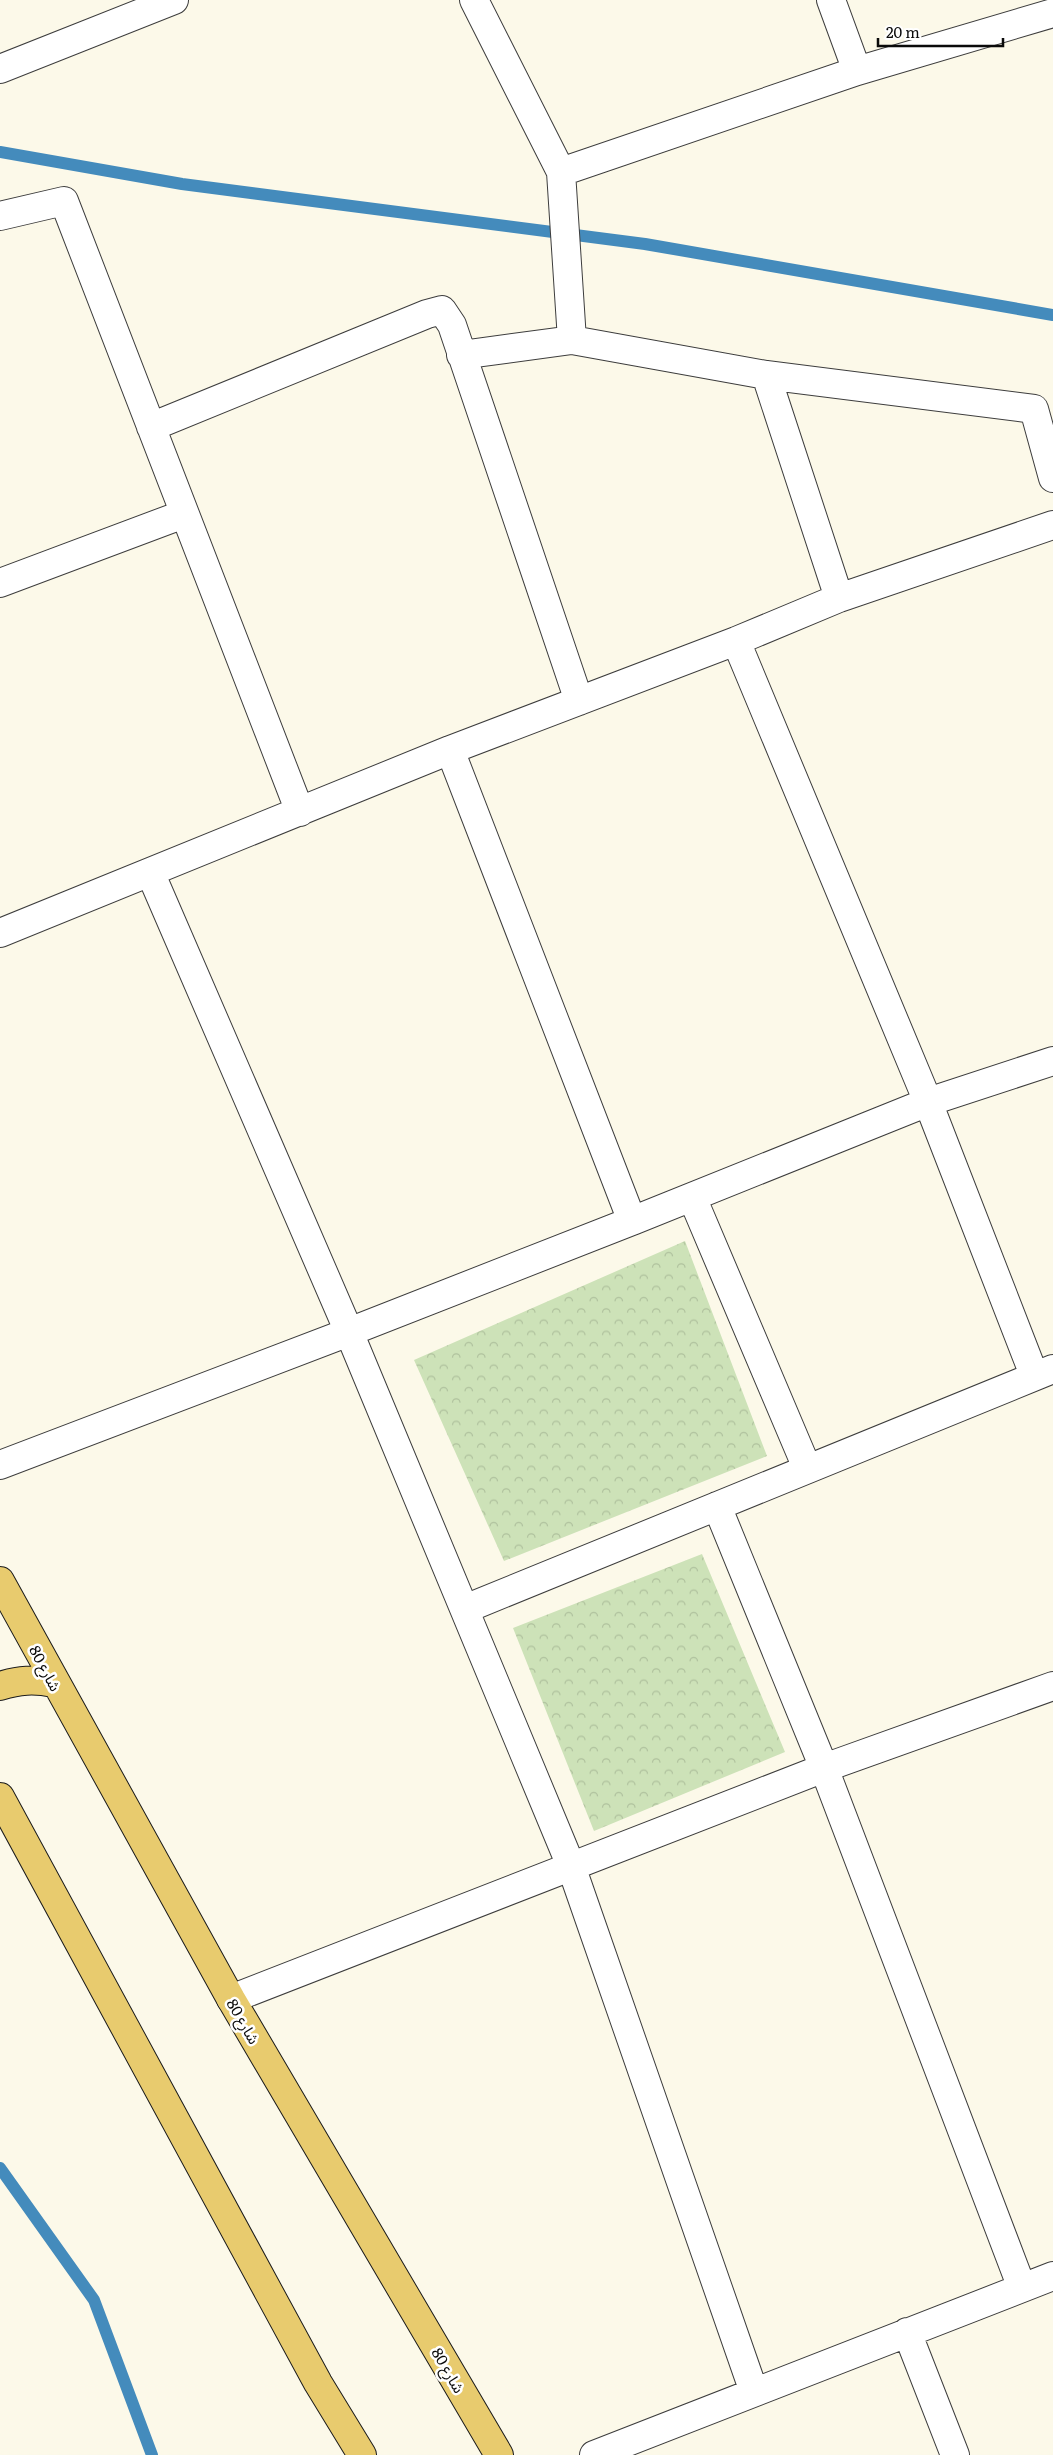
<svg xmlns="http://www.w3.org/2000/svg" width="1053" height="2455" font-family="Literata,'Noto Sans Arabic',serif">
  <defs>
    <pattern id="park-crowns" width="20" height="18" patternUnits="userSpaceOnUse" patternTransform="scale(1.25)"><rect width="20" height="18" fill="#cde2b8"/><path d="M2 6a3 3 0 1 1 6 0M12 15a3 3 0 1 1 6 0" fill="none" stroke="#afc19d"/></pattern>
  </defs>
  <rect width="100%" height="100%" fill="#fcf9e9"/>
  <path fill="url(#park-crowns)" d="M685,1241L767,1456L504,1561L414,1360Z
    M702,1554L785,1752L594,1831L513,1628Z"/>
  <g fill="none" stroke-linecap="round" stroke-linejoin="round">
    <path stroke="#448bbc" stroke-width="12" d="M0,152L182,184L645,244L1053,315
      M0,2168L94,2300L152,2455"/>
    <defs>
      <path id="minor" d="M474,0L561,172
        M831,0L857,71
        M0,69L174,0
        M0,216L64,201L300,812
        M572,340L561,172L857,71L1053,13
        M461,355L572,340L766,375L1034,409L1053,478
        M766,375L839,598
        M151,427L427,314L442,310L452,325L579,701
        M0,583L184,514
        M736,641L928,1102L1034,1375
        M450,750L632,1221L928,1102L1053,1061
        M0,933L450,750L736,641L839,598L1053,525
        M692,1197L807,1468
        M632,1221L349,1332L571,1866L754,2392
        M0,1465L349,1332L150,872
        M717,1506L824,1768L1022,2288
        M465,1609L1053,1369
        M231,1999L824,1768L1053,1686
        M907,2332L955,2455
        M594,2455L1053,2276"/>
      <path id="major" d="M0,1581L231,1999L499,2455
        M0,1686C19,1680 34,1679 54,1683
        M0,1797L318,2383L362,2455"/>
    </defs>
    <use href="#minor" stroke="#3d3d3d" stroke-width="30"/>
    <use href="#major" stroke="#1b1b1b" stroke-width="30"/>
    <use href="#minor" stroke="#fff" stroke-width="28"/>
    <use href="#major" stroke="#e8cb6e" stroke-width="28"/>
  </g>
  <g text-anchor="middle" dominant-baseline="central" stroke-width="5" stroke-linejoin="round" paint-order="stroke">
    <g font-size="15" fill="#0a0a0a" stroke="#fff">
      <text transform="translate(46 1668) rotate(62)">شارع 80</text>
      <text transform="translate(244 2021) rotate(60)">شارع 80</text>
      <text transform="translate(449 2370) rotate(60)">شارع 80</text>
    </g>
  </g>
  <path d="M878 38v8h125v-8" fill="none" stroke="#0a0a0a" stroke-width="2.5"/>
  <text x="886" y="38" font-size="15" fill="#0a0a0a" stroke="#ffffff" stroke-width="4" paint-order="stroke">20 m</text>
</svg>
